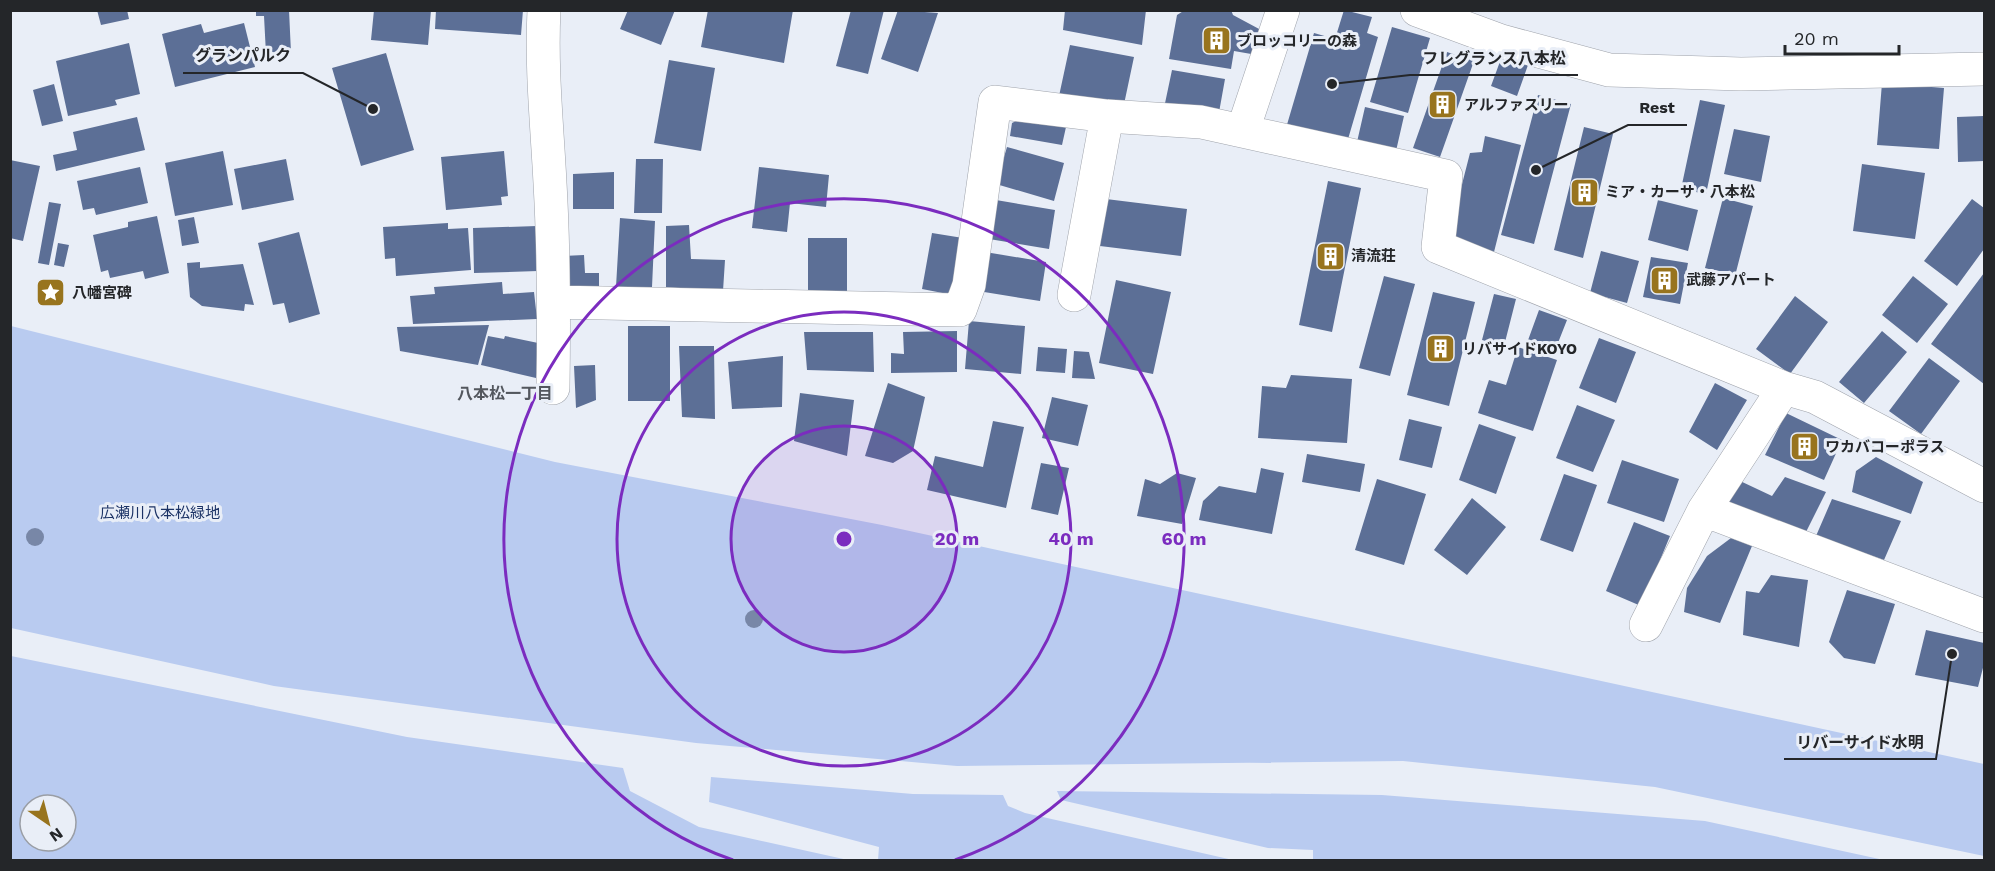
<svg xmlns="http://www.w3.org/2000/svg" width="1995" height="871" font-family="'Work Sans','Noto Sans JP',sans-serif">
  <rect width="100%" height="100%" fill="#e9eef7"/>
  <path fill="#b9cbf0" fill-rule="evenodd" d="M11,326L555,462L882,525L1984,764V856L1655,787L1403,761L957,766L696,743L274,686L11,628Z
    M11,656L407,737L623,768L630,791L699,827L848,860H11ZM30,805H66V841H30Z
    M711,777L913,794L1003,795L1008,806L1025,813L1233,860H878L879,847L709,802Z
    M1057,791L1382,795L1705,821L1884,860H1313V850L1268,848L1061,800Z"/>
  <path fill="#5c6f96" d="M97,10H127L129,19L101,25Z
    M256,10H289L291,53L266,54L264,16H256Z
    M374,10H431L428,45L371,40Z
    M436,10H523L521,35L435,29Z
    M628,10H675L661,45L620,29Z
    M708,10H793L784,63L701,47Z
    M851,10H884L868,74L836,66Z
    M898,10L938,13L918,72L881,59Z
    M1065,10H1146L1142,45L1063,30Z
    M1185,10H1231L1233,15L1261,30L1257,55L1234,51L1231,69L1169,59L1177,15Z
    M1344,10L1372,17L1367,33L1378,37L1346,146L1286,128L1314,33L1335,39Z
    M244,23L255,67L175,87L162,34L201,24L204,33Z
    M1392,27L1430,38L1408,113L1370,102Z
    M129,43L140,94L115,100L117,105L68,116L56,61Z
    M1070,45L1134,57L1123,109L1059,96Z
    M1447,52L1474,61L1440,157L1413,148Z
    M386,53L414,150L361,166L332,68Z
    M1502,56L1528,65L1517,96L1491,86Z
    M669,60L715,68L701,151L654,143Z
    M1172,70L1225,79L1218,118L1164,108Z
    M1882,83L1944,88L1939,149L1877,145Z
    M54,84L63,121L42,126L33,90Z
    M1538,95L1571,104L1534,244L1501,235Z
    M1700,100L1725,105L1706,194L1681,189Z
    M1365,107L1404,116L1396,151L1357,142Z
    M1984,116V161L1958,162L1957,117Z
    M137,117L145,150L56,171L53,155L77,150L73,132Z
    M1018,120L1066,127L1062,145L1010,136L1012,123Z
    M1584,127L1613,134L1583,258L1554,250Z
    M1734,129L1770,136L1761,182L1724,174Z
    M1485,136L1521,145L1494,252L1448,239L1470,153L1482,152Z
    M1007,147L1064,163L1054,201L996,184Z
    M223,151L233,205L175,216L165,163Z
    M504,151L508,196L501,197L502,205L446,210L441,157Z
    M286,159L294,200L242,210L234,169Z
    M636,159H663L662,213H634Z
    M10,160L40,166L23,241L10,238Z
    M1862,164L1925,173L1915,239L1853,231Z
    M140,167L148,203L96,215L94,208L83,210L77,181Z
    M759,167L829,175L826,207L790,203L787,232L752,228Z
    M614,172V209H573V174Z
    M1328,181L1361,188L1332,332L1299,325Z
    M1723,198L1753,206L1735,276L1705,268Z
    M1106,199L1187,209L1181,256L1100,246Z
    M1972,199L1984,208V249L1957,286L1924,261Z
    M996,200L1055,210L1049,249L989,239Z
    M1658,200L1698,210L1688,251L1648,240Z
    M49,202L61,204L49,265L38,263Z
    M157,216L169,273L145,279L143,271L110,278L108,270L101,272L93,235L128,227V222Z
    M194,217L199,243L182,246L178,220Z
    M620,218L655,221L652,287H616Z
    M448,223V229L468,228L471,270L396,276L395,258L385,259L383,227Z
    M689,225L691,259L725,260L723,291L666,287V226Z
    M537,226L538,271L474,273L473,228Z
    M299,232L320,314L289,323L284,303L273,305L258,243Z
    M932,233L963,238L953,295L922,289Z
    M808,238H847V291L808,292Z
    M58,243L69,245L64,267L54,265Z
    M1601,251L1639,261L1627,303L1590,293Z
    M985,252L1046,262L1040,301L978,291Z
    M584,255L585,273H599V289L565,288L563,256Z
    M1651,257L1688,263L1680,304L1643,297Z
    M200,262V268L243,264L254,305L245,304L244,311L202,306L190,297L187,263Z
    M1984,273V384L1931,344Z
    M1384,276L1415,284L1390,376L1359,368Z
    M1913,276L1948,304L1917,343L1882,315Z
    M1116,280L1171,292L1153,374L1099,363Z
    M502,282L503,294L534,292L537,319L413,324L410,296L435,294L434,287Z
    M1433,292L1475,302L1449,406L1407,395Z
    M1494,294L1516,299L1504,346L1482,340Z
    M1795,296L1828,322L1790,374L1756,349Z
    M1539,310L1567,320L1554,353L1527,343Z
    M969,321L1025,326L1021,374L965,369Z
    M489,325L478,365L400,351L397,327Z
    M628,326H670V401H628Z
    M957,331V372L891,373V353L904,354L903,332Z
    M1882,331L1907,352L1864,403L1839,382Z
    M804,332H873L874,372L807,370Z
    M488,336L504,339L505,336L543,344L536,378L481,365Z
    M1599,338L1636,352L1616,403L1579,388Z
    M679,346H714L715,419L682,417Z
    M1038,347L1067,349L1065,373L1036,371Z
    M1518,347L1557,360L1533,431L1478,413L1489,380L1506,385Z
    M1074,351L1089,352L1095,379L1072,378Z
    M783,356L782,407L732,409L728,362Z
    M1929,358L1960,381L1921,434L1889,411Z
    M595,365L596,400L576,408L574,366Z
    M1291,375L1352,379L1347,443L1258,438L1262,386L1286,388Z
    M888,383L925,397L913,451L893,463L865,456Z
    M1715,383L1747,400L1717,450L1689,432Z
    M800,393L854,400L847,456L794,441Z
    M1052,397L1088,405L1078,446L1042,438Z
    M1577,405L1615,420L1593,472L1556,458Z
    M1786,413L1842,440L1824,480L1765,455Z
    M1409,419L1442,427L1432,468L1399,460Z
    M993,421L1024,427L1006,508L927,490L935,456L983,467Z
    M1479,424L1516,437L1496,494L1459,480Z
    M1307,454L1365,464L1360,492L1302,482Z
    M1876,457L1923,482L1911,514L1852,492L1856,471Z
    M1622,460L1679,479L1664,522L1607,503Z
    M1041,463L1069,468L1058,515L1031,509Z
    M1261,468L1284,473L1272,534L1199,520L1203,501L1219,486L1256,493Z
    M1177,473L1196,478L1182,524L1137,516L1145,479L1160,484Z
    M1564,474L1597,485L1573,552L1540,540Z
    M1785,477L1826,492L1804,536L1727,504L1738,480L1772,496Z
    M1377,479L1426,494L1404,565L1355,550Z
    M1472,498L1506,527L1467,575L1434,550Z
    M1832,499L1901,521L1884,560L1816,536Z
    M1634,522L1670,536L1641,606L1606,591Z
    M1731,538L1752,546L1720,623L1684,612L1687,588L1707,556Z
    M1771,575L1808,580L1799,647L1743,635L1746,591L1759,593Z
    M1847,590L1895,604L1875,664L1844,658L1829,642Z
    M1926,630L1984,643V664L1978,687L1915,675Z"/>
  <g fill="none" stroke-linecap="round" stroke-linejoin="round">
    <defs>
      <path id="street" d="M544,10C541,68 547,125 550,183C554,252 554,320 553,388
        M1417,10L1501,41L1609,70L1741,74L1984,69
        M1243,130L1283,10
        M1074,295L1107,116
        M554,302L960,310L969,285L995,102L1107,116L1201,122L1446,176L1438,247L1784,388
        M1704,510L1984,616
        M1646,625L1704,510L1784,388L1815,397L1984,486"/>
    </defs>
    <use href="#street" stroke="#9fa3ab" stroke-width="34"/>
    <use href="#street" stroke="#fff" stroke-width="33"/>
  </g>
  <g fill="#7887a7">
    <circle cx="35" cy="537" r="9"/>
    <circle cx="754" cy="619" r="9"/>
  </g>
  <circle cx="844" cy="539" r="113" fill="#7b2cbf" fill-opacity=".12"/>
  <g fill="none" stroke="#7b2cbf" stroke-width="3">
    <circle cx="844" cy="539" r="113"/>
    <circle cx="844" cy="539" r="227"/>
    <path d="M733 860A340 340 0 1 1 955 860"/>
  </g>
  <defs>
    <symbol id="building-square" viewBox="-11 -11 22 22"><rect x="-9" y="-9" width="18" height="18" rx="4" fill="#98741e" stroke="#e9eef7"/><path d="M-4-6H4V6H1V3H-1V6H-4ZM-2.5-4.3h1.7v1.8h-1.7ZM.8-4.3h1.7v1.8H.8ZM-2.5-1h1.7V.8h-1.7ZM.8-1h1.7V.8H.8Z" fill="#fff"/></symbol>
    <symbol id="sight-square" viewBox="-11 -11 22 22"><rect x="-9" y="-9" width="18" height="18" rx="4" fill="#98741e" stroke="#e9eef7"/><path d="M0-6L1.8-2.2L6-1.7L2.9 1.2L3.7 5.4L0 3.3L-3.7 5.4L-2.9 1.2L-6-1.7L-1.8-2.2Z" fill="#fff"/></symbol>
  </defs>
  <g fill-rule="evenodd">
    <use href="#building-square" x="1200" y="24" width="33" height="33"/>
    <use href="#building-square" x="1426" y="88" width="33" height="33"/>
    <use href="#building-square" x="1568" y="176" width="33" height="33"/>
    <use href="#building-square" x="1314" y="240" width="33" height="33"/>
    <use href="#building-square" x="1648" y="264" width="33" height="33"/>
    <use href="#sight-square" x="34" y="276" width="33" height="33"/>
    <use href="#building-square" x="1424" y="332" width="33" height="33"/>
    <use href="#building-square" x="1788" y="430" width="33" height="33"/>
  </g>
  <g text-anchor="middle" dominant-baseline="central" stroke-width="6" stroke-linejoin="round" paint-order="stroke">
    <g font-size="15" font-weight="bold" fill="#242629" stroke="#e9eef7" text-anchor="start">
      <text x="1237" y="41">ブロッコリーの森</text>
      <text x="1464" y="105">アルファスリー</text>
      <text x="1605" y="192">ミア・カーサ・八本松</text>
      <text x="1351" y="256">清流荘</text>
      <text x="1686" y="280">武藤アパート</text>
      <text x="72" y="293">八幡宮碑</text>
      <text x="1462" y="349">リバサイドKOYO</text>
      <text x="1825" y="447">ワカバコーポラス</text>
    </g>
    <g font-size="15" fill="#1c3366" stroke="#e9eef7">
      <text x="160" y="513">広瀬川八本松緑地</text>
    </g>
    <g font-size="16" font-weight="bold" fill="#53575e" stroke="#e9eef7">
      <text x="505" y="393">八本松一丁目</text>
    </g>
  </g>
  <circle cx="844" cy="539" r="9" fill="#7b2cbf" stroke="#e9eef7" stroke-width="3"/>
  <g font-size="18" text-anchor="middle" font-weight="bold" fill="#7b2cbf" stroke="#e9eef7" stroke-width="6" stroke-linejoin="round" paint-order="stroke">
    <text x="957" y="545">20 m</text>
    <text x="1071" y="545">40 m</text>
    <text x="1184" y="545">60 m</text>
  </g>
  <path fill="none" stroke="#242629" stroke-width="2" d="M373 109L303 73H183M1332 84L1410 75H1578M1536 170L1628 125H1687M1952 654L1936 759H1784"/>
  <g fill="#242629" stroke="#e9eef7" stroke-width="2">
    <circle cx="373" cy="109" r="6"/>
    <circle cx="1332" cy="84" r="6"/>
    <circle cx="1536" cy="170" r="6"/>
    <circle cx="1952" cy="654" r="6"/>
  </g>
  <g font-size="16" text-anchor="middle" font-weight="bold" fill="#242629" stroke="#e9eef7" stroke-width="6" stroke-linejoin="round" paint-order="stroke">
    <text x="243" y="61">グランパルク</text>
    <text x="1494" y="64">フレグランス八本松</text>
    <text x="1657" y="113">Rest</text>
    <text x="1860" y="748">リバーサイド水明</text>
  </g>
  <rect width="1995" height="871" fill="none" stroke="#242629" stroke-width="24"/>
  <g transform="translate(48 823) rotate(145)"><circle r="28" fill="#e9eef7" stroke="#9a9ea5" stroke-width="1.5"/>
  <path d="M0-4.5L10 22L0 15L-10 22Z" fill="#98741e"/>
  <text y="-9" font-size="16" font-weight="bold" text-anchor="middle" fill="#242629">N</text>
  </g>
  <path d="M1785 45v9h114v-9" fill="none" stroke="#242629" stroke-width="3"/>
  <text x="1794" y="45" font-size="18" fill="#242629" stroke="#e9eef7" stroke-width="4.5" paint-order="stroke">20 m</text>
</svg>
